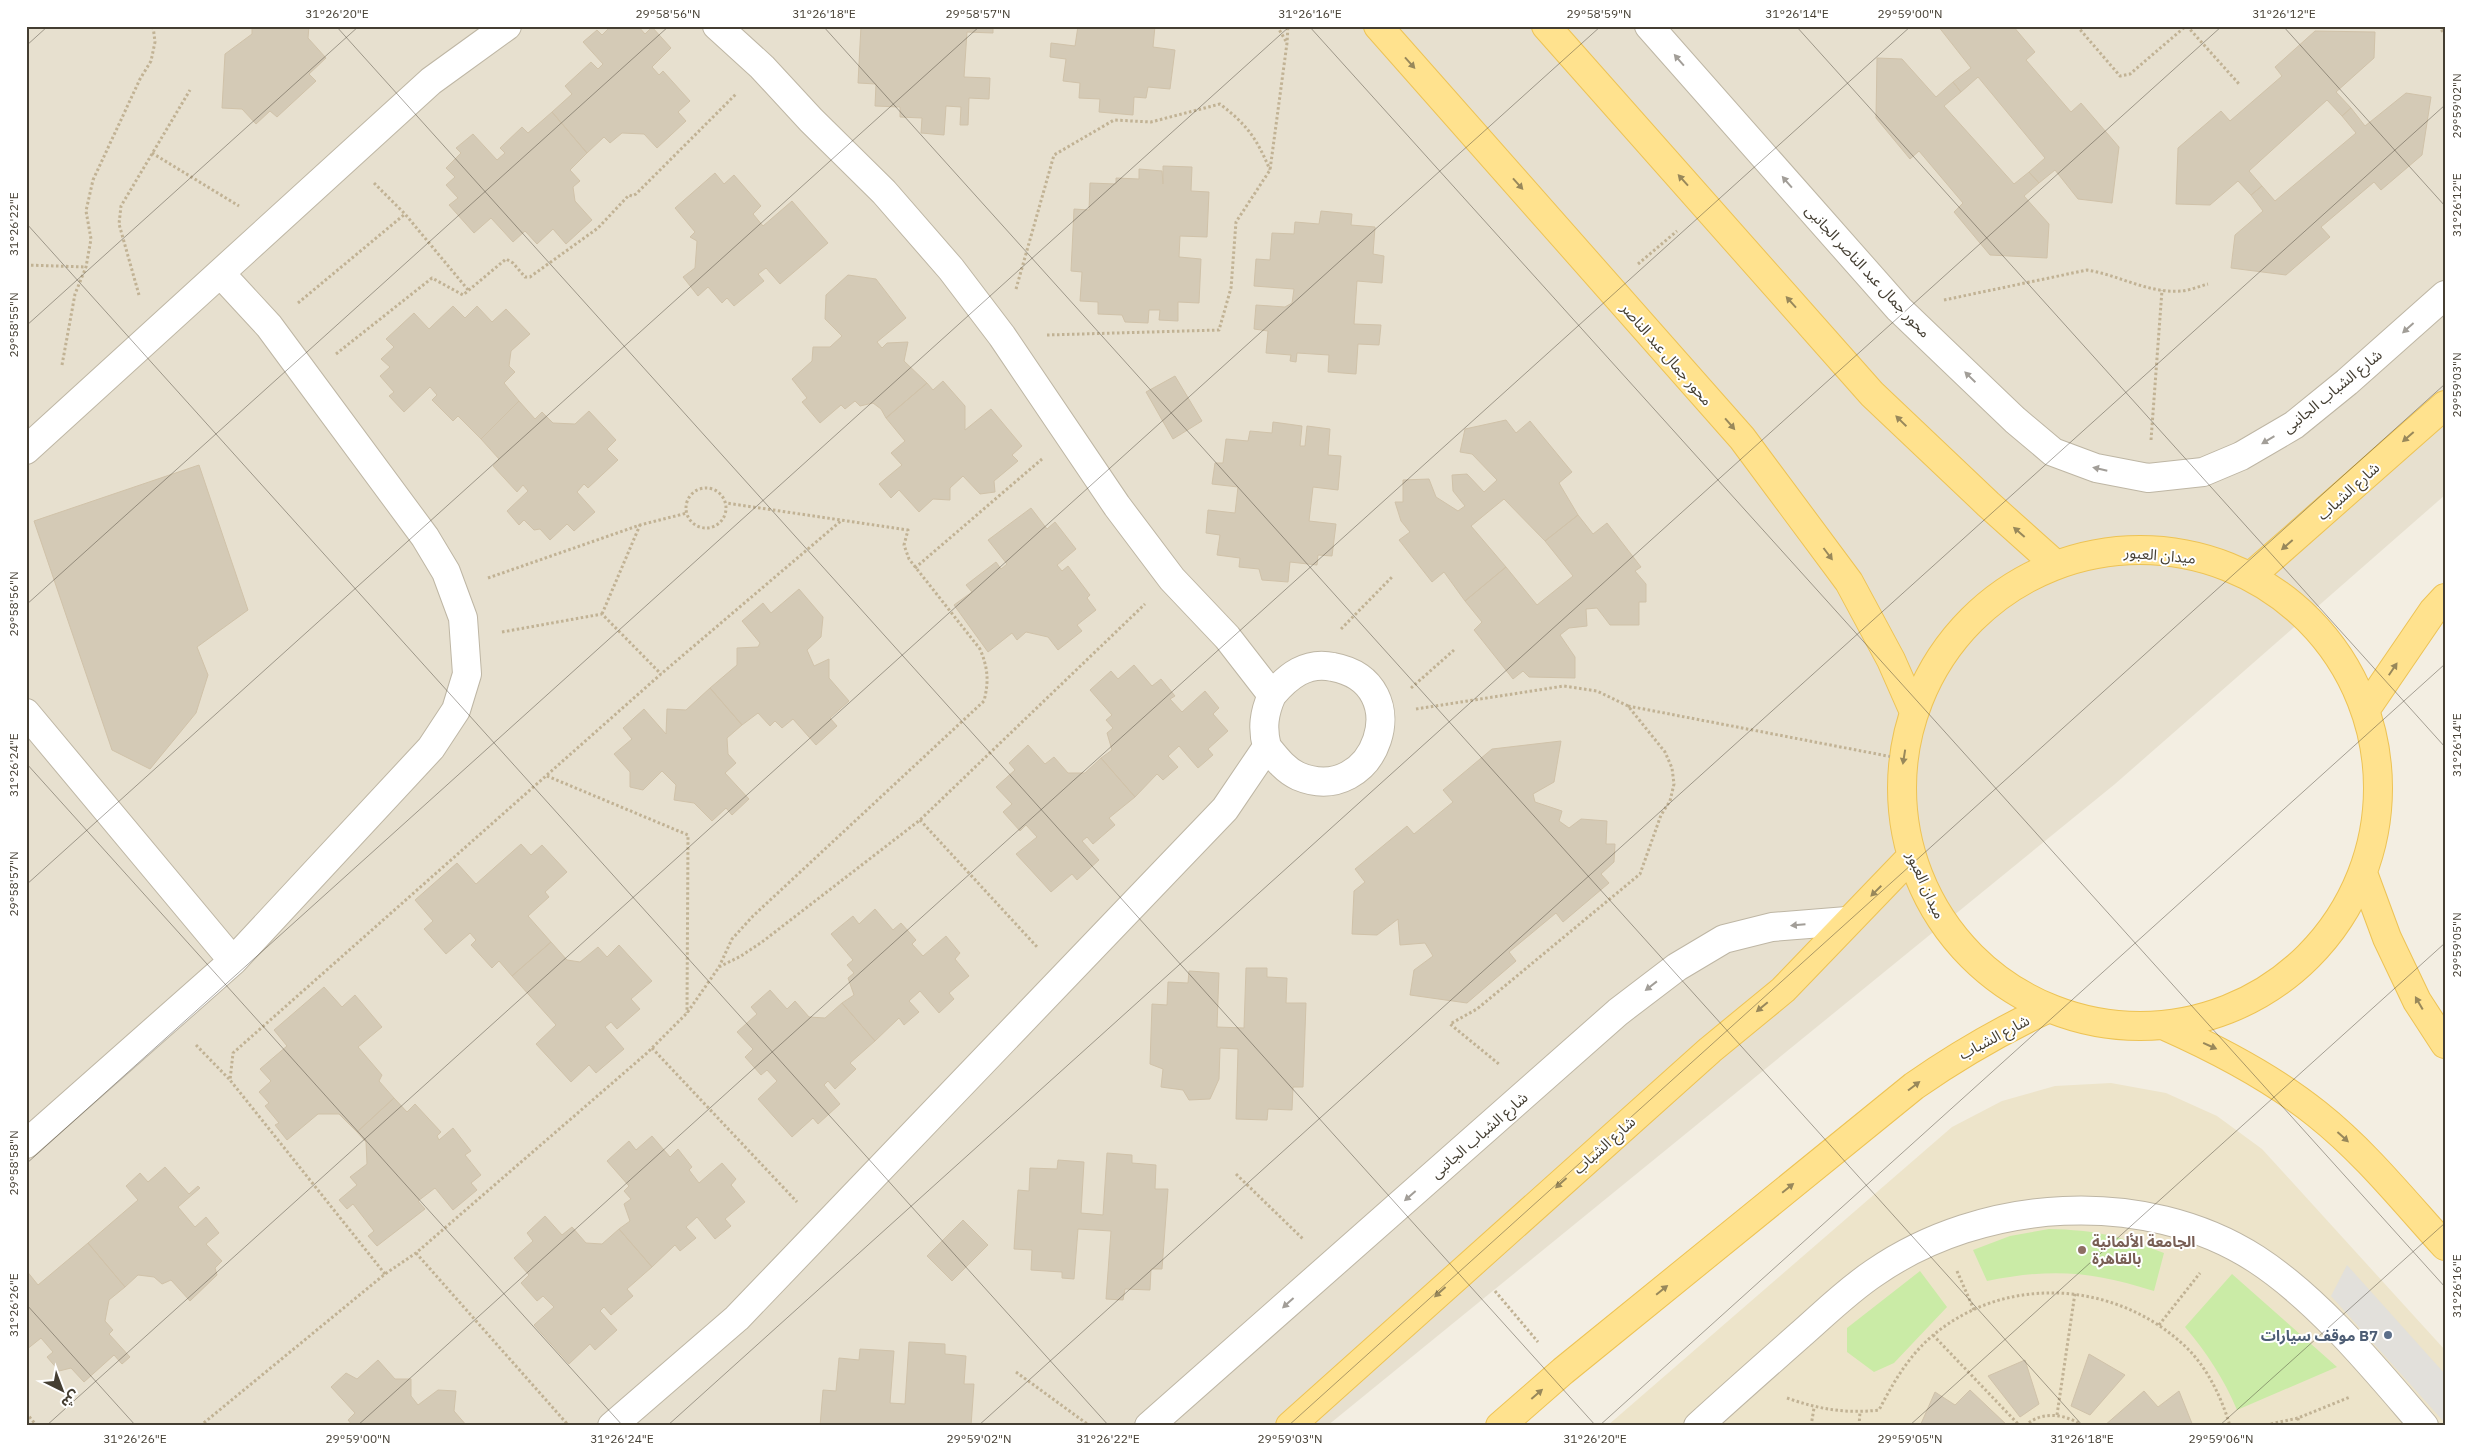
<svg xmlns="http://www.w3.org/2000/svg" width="2471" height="1452" font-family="'IBM Plex Sans','Noto Sans Arabic',sans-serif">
  <rect width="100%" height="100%" fill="#f3eee2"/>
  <path fill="#e7e0cf" d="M26,26H2445V495L2115,784L1327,1426H26Z"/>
  <path fill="#ede4ca" d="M2111,1083L2166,1093L2217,1116L2262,1149L2445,1350V1426H1607L1952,1127L2002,1101L2055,1086Z"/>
  <path fill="#caeba6" d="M2049,1229C2096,1230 2120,1236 2164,1253L2154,1291C2092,1271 2051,1268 1987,1281L1973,1250L2010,1236Z
    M1920,1271L1947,1307L1894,1363L1874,1372L1847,1352V1328Z
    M2232,1274L2337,1367L2237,1410C2224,1379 2207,1353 2185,1327Z"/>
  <path fill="#e2e0db" d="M2347,1265L2445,1374V1423L2331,1296Z"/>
  <path fill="#d4cab6" stroke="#d0c2a9" d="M252,26H309L308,38L326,58L309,74L316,81L277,117L270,111L256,124L242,109L222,108L225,54L252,34Z
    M611,26H638L645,34L652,27L671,48L652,67L659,75L663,71L690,101L678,112L686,121L657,148L644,134L622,133L610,143L604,137L587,153L552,112L572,94L565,86L591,62L598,69L603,64L583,42L597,30L602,35Z
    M861,26H993V33L967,32L964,77L990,78L989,99L969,98L968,125H960L961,107L946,106L944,135L921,133L922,118L900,117V107L875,106L876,84L858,83Z
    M1078,26H1155L1153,47L1175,50L1170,89L1148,87L1146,98L1134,97L1133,115L1099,112L1100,99L1079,98L1080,83L1063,81L1066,59L1050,57L1051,43L1075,46Z
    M1938,26H2013L2035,52L2026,60L2071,112L2081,103L2119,147L2112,203L2078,199L2055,170L2039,183L2029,172L2045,158L1978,77L1961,92L1953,82L1971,68Z
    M2315,31L2375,32L2374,58L2336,92L2351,108L2342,116L2327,100L2249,171L2262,186L2251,195L2238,181L2210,205L2176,204L2178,148L2221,111L2230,121L2282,76L2275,67Z
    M1877,58L1902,59L1936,97L1953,82L1961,92L1944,106L2014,184L2029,172L2039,183L2024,196L2049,224L2047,258L1990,255L1954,212L1963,203L1919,151L1910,159L1876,118Z
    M2406,93L2431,97L2422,155L2381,190L2374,182L2321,227L2330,237L2286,275L2231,268L2235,235L2263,211L2251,195L2262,186L2275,201L2356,133L2342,116L2351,108L2365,126Z
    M552,112L587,153L570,170L580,181L573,187L575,201L592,220L566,244L553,229L537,244L525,231L513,242L491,218L474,233L449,205L458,198L446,185L455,177L446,168L461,153L456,148L473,134L497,160L505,153L500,148L522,127L528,133Z
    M1163,166L1192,167L1191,191L1209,192L1207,237L1180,236L1179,257L1201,259L1199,303L1178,302V321L1159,320L1160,310H1149L1148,323L1125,322L1122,315L1098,314V302L1080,301L1082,272L1071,271L1074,209L1089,210L1090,183L1116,184V178L1139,179V169L1162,171L1163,184Z
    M715,173L724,184L734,175L761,206L753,214L763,226L792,201L828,243L780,284L766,268L758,274L764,281L734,306L727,298L722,303L708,287L698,296L683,277L695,268L697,241L690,237L695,232L675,208Z
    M1321,211L1352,214L1351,225L1375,227L1373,254L1384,256L1382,283L1357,281L1354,324L1381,325L1379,345L1358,344L1356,374L1328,372L1329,355L1297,353L1296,362L1290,361L1291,355L1266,353L1268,331L1254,329L1256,305L1285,307L1292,303L1294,289L1254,286L1256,259L1270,260L1272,233L1294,234L1295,222L1319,224Z
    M848,275L876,279L906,318L877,342L882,348L887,343L908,342L904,361L927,383L886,418L881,409L873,403L860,406L855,401L845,409L841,405L820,423L802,402L807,398L792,379L812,361L813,347H830L842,336L825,319L826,295Z
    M453,306L465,318L477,306L492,322L506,309L530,334L511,351L509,366L515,372L504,383L519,401L481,439L458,416L453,421L432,400L437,395L430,387L404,412L389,396L394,392L380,376L390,367L381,359L394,347L386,339L414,313L429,329Z
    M1175,376L1202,421L1173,439L1146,392Z
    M943,381L965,406V430L991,409L1022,446L1012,455L1018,461L994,481L995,492L980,494L963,476L950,488V500L933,499L919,512L899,490L891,498L879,484L902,465L891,453L905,441L886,418L927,383L933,390Z
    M519,401L535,419L542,412L553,423L575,424L589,411L616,440L607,449L618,460L588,488L584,484L577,492L595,512L574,531L567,524L550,540L540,529L534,530L524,520L519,525L507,511L528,491L523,485L517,492L493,466L499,459L481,439Z
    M1506,420L1516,433L1530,421L1572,472L1559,483L1578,515L1545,541L1504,499L1471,526L1506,567L1465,601L1444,572L1432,582L1399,540L1410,532L1401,521L1395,502H1403V480L1429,479L1436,497L1458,511L1465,506L1453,491L1452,475L1467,474L1484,492L1497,480L1472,454L1460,452L1465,429Z
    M1273,422L1302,426L1300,446H1305L1307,426L1330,429L1328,455L1341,456L1338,490L1313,487L1309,521L1336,524L1332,556L1318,555L1317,565L1290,562L1288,582L1262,580L1259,569L1239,567L1240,558L1217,555L1220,535L1206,533L1208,510L1235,513L1238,487L1212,484L1215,463H1223L1226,439L1248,441L1250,431L1272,433Z
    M199,465L248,610L197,647L208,675L196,713L150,769L112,750L34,521Z
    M1031,508L1047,529L1055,522L1076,549L1057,565L1062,571L1068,566L1090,595L1087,598L1096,610L1077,625L1082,631L1058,650L1048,637L1026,632L1017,640L1012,633L988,652L954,605L972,592L966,585L996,562L1001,569L1007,564L988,540Z
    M1578,515L1593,534L1607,523L1641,567L1635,571L1646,584V602H1639V625H1610L1597,608L1586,609L1587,626L1569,628L1560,635L1575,657V678L1529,677L1523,671L1513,679L1474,630L1482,622L1465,601L1506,567L1537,605L1573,576L1545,541Z
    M799,589L823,617L821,637L807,650L814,666L829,659V678L849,701L830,718L837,726L816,745L793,719L782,728L775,721L770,726L758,713L742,725L710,688L737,665V648L758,647L760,643L742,621L763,603L771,613Z
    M1134,665L1152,686L1161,679L1175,696L1170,699L1182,712L1205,691L1219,708L1213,714L1228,731L1208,749L1213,755L1198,768L1179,746L1168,756L1178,767L1163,780L1157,774L1135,797L1101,758L1112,750L1107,733L1113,728L1106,720L1112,715L1090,690L1111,671L1118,679Z
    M710,688L742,725L727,738L728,754L736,763L725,773L749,799L732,815L726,808L712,821L694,803L674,800L676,785L662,771L643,790L630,787V772L614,754L632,739L623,728L644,709L666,734L667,709L686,710Z
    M1561,741L1554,782L1533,794L1535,802L1562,811L1559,821L1569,828L1581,819L1607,821L1606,844H1615L1614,862L1601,874L1609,883L1563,922L1556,913L1509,952L1516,961L1467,1003L1410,995L1414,970L1433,956L1425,943L1400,945L1398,919L1377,935L1352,934L1354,891L1365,882L1355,869L1407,826L1414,834L1453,802L1443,790L1492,749Z
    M1028,745L1045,764L1054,757L1068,773H1085L1101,758L1135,797L1109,818L1115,825L1093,844L1087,837L1082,841L1099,860L1077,880L1072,874L1051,892L1016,854L1037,837L1026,825L1020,831L1003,812L1012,804L996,787L1015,770L1009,763Z
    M521,844L531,855L542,845L567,872L545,892L549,897L528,916L551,942L512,976L499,961L492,968L471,945L476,940L470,933L446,954L424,929L433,921L415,900L457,863L476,884Z
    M875,909L893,930L901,923L916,940L912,944L923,956L946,936L960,953L955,959L969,976L949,993L954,999L939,1013L920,991L909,1001L919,1012L904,1025L899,1018L875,1041L842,1003L854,995L848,978L854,973L847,965L853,960L831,934L853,916L859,924Z
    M551,942L567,960L580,962L598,947L607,957L619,945L652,981L631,999L640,1009L617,1029L611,1022L605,1027L624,1049L596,1073L589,1065L571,1082L536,1044L556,1025L512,976Z
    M1246,968H1267V977L1287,978L1286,1003H1306L1303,1087H1293L1292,1110L1268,1109L1267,1120L1236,1119L1238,1049L1220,1048L1219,1079L1210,1099L1189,1100L1183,1090L1161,1087L1163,1069L1150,1064L1152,1004L1167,1005L1168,982L1188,983L1189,971L1219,973L1217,1027L1244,1028Z
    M324,987L342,1007L355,995L382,1027L358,1047L382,1075L379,1081L394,1098L357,1132L339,1114H318L287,1140L275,1125L279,1123L265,1106L269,1103L259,1092L271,1081L260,1069L287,1046L274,1030Z
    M770,990L787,1009L795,1001L809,1017L825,1018L842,1003L875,1041L850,1063L856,1069L835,1089L828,1081L824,1085L840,1104L818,1124L813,1118L792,1137L758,1099L777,1081L767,1070L761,1075L745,1057L753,1049L737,1032L757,1014L751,1007Z
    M394,1098L407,1112L415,1104L441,1132L437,1136L439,1140L453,1128L471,1151L465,1155L481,1175L471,1183L477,1190L453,1210L435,1188L418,1201L425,1209L377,1246L368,1236L374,1231L353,1204L347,1209L339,1200L357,1185L350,1177L367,1164L366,1142L357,1132Z
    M652,1136L670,1157L678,1149L692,1167L689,1170L699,1183L722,1163L736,1179L731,1185L745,1202L725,1219L731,1226L715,1239L697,1217L686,1227L696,1238L680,1251L675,1245L652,1267L619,1229L630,1221L624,1204L631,1199L624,1191L629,1186L607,1161L629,1141L636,1150Z
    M1107,1153L1132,1155V1163L1156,1165L1155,1189H1168L1162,1269H1151L1150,1290L1125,1289L1123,1300L1106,1299L1111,1231L1078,1229L1074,1279L1062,1278V1272L1031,1270L1032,1250L1014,1249L1018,1190L1029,1191L1030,1168L1057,1169L1058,1160L1084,1162L1081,1213L1103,1215Z
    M165,1167L189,1194L198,1186L200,1188L178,1207L195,1227L206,1217L219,1233L206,1244L222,1261L215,1268L217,1275L190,1301L171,1280L162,1284L154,1277L138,1275L125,1287L88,1243L138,1200L126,1186L140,1173L148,1182Z
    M545,1216L562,1235L572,1227L586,1243L602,1244L619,1229L652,1267L627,1289L633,1296L611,1315L604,1307L600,1311L617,1330L595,1350L590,1344L569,1364L534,1325L554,1307L543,1296L537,1301L521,1283L529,1275L514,1258L533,1241L527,1233Z
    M963,1220L988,1245L952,1281L927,1256Z
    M88,1243L125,1287L109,1300L105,1321L113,1330L109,1334L130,1357L122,1364L114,1355L84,1382L71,1368L59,1371L47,1357L53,1352L41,1338L26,1350V1270L38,1285Z
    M909,1342L945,1344V1354L966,1356L964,1384H974L971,1426H820L823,1390L836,1391L839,1358L859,1360L860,1349L894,1351L890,1403L905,1404Z
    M2089,1354L2125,1375L2090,1415L2071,1406Z
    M378,1360L395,1379H411V1396L418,1405L438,1390L456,1391L454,1411L467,1426H353L348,1420L355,1413L331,1387L346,1373L357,1379Z
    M2025,1360L2039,1404L2020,1417L1988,1376Z
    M1970,1390L2008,1426H1920L1935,1392L1955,1405Z
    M2144,1391L2158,1407L2179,1391L2193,1426H2104Z"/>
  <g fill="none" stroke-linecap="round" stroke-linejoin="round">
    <defs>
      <path id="minor" d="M1649,26L1899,309L2015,420L2053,452L2096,468L2148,478L2203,472L2241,456L2294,425L2347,382L2445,295
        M26,450L431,81L507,26
        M26,713L233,961
        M1267,747C1276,758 1285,770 1298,776C1376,809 1419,683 1333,667C1307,661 1288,676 1272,695
        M26,1144L233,961L431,748L456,710L467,674L463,618L446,572L425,537L269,326L221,274
        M612,1426L737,1318L1225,809L1267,747C1262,728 1264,713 1272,695L1227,637L1172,579L1117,506L1002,336L951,269L884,192L811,120L762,67L717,26
        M1149,1426L1618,1012L1677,967L1724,939L1772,927L1847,921
        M1698,1426C1732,1395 1766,1365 1800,1335C1824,1314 1847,1291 1874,1273C1982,1198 2144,1187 2256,1259C2319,1300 2375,1369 2424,1426"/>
      <path id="major" d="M1378,26L1742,438L1849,582L1891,660L1914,712
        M1546,26L1872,394L1988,504L2056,565
        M1902 788a238 238 0 1 1 476 0a238 238 0 1 1-476 0Z
        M2251,576L2445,405
        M2366,709L2433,611L2445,598
        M2363,873L2387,938L2417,1001L2445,1044
        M2165,1026C2219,1050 2271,1077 2317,1114C2365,1152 2404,1201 2445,1246
        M1290,1426L1710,1050L1783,990L1911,857
        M1500,1426L1563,1371L1914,1086C1957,1056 2000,1031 2047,1009"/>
    </defs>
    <use href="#minor" stroke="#beb6a4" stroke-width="30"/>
    <use href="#major" stroke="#edc355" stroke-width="30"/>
    <path stroke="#c1b294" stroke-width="3" stroke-dasharray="2.5 2.5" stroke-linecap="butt" d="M1277,26L1287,43
      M2077,26L2120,76L2130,74L2186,26
      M2187,26L2239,84
      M2438,26L2445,34
      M152,153L239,206
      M374,183L405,214L469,291
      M1638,264L1677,231
      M26,265L86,267
      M1016,289L1054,155L1114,120L1151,122L1220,104C1247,125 1256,137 1270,170
      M139,295L119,224L121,206L190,90
      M1944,300L2087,270C2119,275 2149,294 2182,291C2191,290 2200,286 2208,284
      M298,303L405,214
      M1047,335L1219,330L1231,288L1236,222L1270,170L1287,43L1288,26
      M336,354L432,278L463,295L506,259L513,263L525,277H530L598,228L629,195L632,196L636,194L736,94
      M62,365L75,294L86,267L91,239L86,211L93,180L140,79L151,61L155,42L153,26
      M2151,440L2162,290
      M686 508a20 20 0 1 1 40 0a20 20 0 1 1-40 0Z
      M915,568L1042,459
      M488,578L640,525L687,513
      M602,614L640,525
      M1341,629L1393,576
      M502,632L602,614L661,674
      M1411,688L1454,650
      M1628,706L1903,759
      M1416,709L1564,686L1597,691L1628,706L1665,752L1672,768L1674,784L1670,801L1661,815L1640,874L1477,1009L1450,1024L1500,1065
      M547,776L688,835L687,1013
      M920,820L1038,948
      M719,967L741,956L762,942L920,820L1145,604
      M196,1045L230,1080
      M652,1048L797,1202
      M1236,1174L1303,1239
      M416,1253L569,1426
      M1957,1271L1974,1310
      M385,1274L230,1080L233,1053L661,674L842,520
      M1495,1291L1538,1342
      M2159,1325L2200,1273
      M1933,1335L2020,1426
      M1016,1372L1090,1426
      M1787,1398C1818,1409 1846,1414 1879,1410C1893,1383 1908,1357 1931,1337C2006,1272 2120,1281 2189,1350C2209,1371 2222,1399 2230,1426
      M26,1413L37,1426
      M2057,1415L2075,1293
      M2298,1418L2299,1426
      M200,1426L385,1274L416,1253L647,1053L687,1013L719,967L732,939L753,916L984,701C989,681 988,668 980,649L909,559L904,545L908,530L726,503
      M1811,1426L1814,1408
      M1859,1426L1860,1412
      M2025,1426C2042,1410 2066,1414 2083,1426
      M2261,1426L2298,1418L2350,1397"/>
    <use href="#minor" stroke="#fff" stroke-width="28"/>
    <use href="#major" stroke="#ffe28e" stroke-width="28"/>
  </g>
  <defs><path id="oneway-solid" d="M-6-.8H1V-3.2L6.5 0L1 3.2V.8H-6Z" transform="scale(1.25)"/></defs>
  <g fill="#a29e98">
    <use href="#oneway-solid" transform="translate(1679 60) rotate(-131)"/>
    <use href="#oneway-solid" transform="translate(1787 182) rotate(-131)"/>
    <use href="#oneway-solid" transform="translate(2408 328) rotate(138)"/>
    <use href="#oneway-solid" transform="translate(1970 377) rotate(-136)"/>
    <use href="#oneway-solid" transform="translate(2268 440) rotate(149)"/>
    <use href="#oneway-solid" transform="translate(2100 469) rotate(-167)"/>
    <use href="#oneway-solid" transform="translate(1798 925) rotate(175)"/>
    <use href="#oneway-solid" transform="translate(1651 986) rotate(142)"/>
    <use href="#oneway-solid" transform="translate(1410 1196) rotate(139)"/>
    <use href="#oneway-solid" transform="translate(1288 1303) rotate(138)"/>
  </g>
  <g fill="#98885b">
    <use href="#oneway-solid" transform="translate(1410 63) rotate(48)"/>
    <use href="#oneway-solid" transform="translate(1683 180) rotate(-132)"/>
    <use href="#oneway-solid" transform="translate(1518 184) rotate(48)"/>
    <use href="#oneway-solid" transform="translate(1791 302) rotate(-132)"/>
    <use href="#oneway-solid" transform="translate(1901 421) rotate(-136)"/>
    <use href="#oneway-solid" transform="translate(1730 424) rotate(49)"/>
    <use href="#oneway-solid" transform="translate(2408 437) rotate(139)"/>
    <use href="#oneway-solid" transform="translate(2019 532) rotate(-139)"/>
    <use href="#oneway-solid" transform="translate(2287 545) rotate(139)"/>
    <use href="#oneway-solid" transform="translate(1828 554) rotate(53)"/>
    <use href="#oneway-solid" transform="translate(2393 669) rotate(-56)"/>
    <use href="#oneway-solid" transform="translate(1904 757) rotate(99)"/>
    <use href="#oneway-solid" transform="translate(1876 891) rotate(135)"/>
    <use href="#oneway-solid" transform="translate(2419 1003) rotate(-120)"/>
    <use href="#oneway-solid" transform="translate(1762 1007) rotate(140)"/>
    <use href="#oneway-solid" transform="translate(2210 1046) rotate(24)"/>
    <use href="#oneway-solid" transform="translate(1914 1086) rotate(-37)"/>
    <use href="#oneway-solid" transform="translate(2343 1137) rotate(42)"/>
    <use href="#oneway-solid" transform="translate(1561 1183) rotate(138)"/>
    <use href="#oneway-solid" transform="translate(1788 1188) rotate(-39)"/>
    <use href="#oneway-solid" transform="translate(1662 1290) rotate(-39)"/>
    <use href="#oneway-solid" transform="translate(1440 1292) rotate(138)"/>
    <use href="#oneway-solid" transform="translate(1537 1394) rotate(-41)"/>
  </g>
  <path fill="none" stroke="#443e32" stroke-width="1" stroke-opacity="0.45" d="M336,26L1596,1426M823,26L2083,1426M1309,26L2445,1287M1796,26L2445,747M2283,26L2445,206M26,46L48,26M26,223L1109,1426M26,326L359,26M26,605L669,26M26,763L623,1426M26,885L980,26M26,1164L1290,26M26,1304L136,1426M46,1426L1601,26M357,1426L1911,26M667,1426L2222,26M978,1426L2445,105M1288,1426L2445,384M1599,1426L2445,664M1909,1426L2445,943M2219,1426L2445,1223"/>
  <circle fill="#8d6e63" stroke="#fff" stroke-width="2" cx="2082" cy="1250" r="5"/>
  <circle fill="#5c6f8a" stroke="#fff" stroke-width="2" cx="2388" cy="1335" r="5"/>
  <g text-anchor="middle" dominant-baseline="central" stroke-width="4" stroke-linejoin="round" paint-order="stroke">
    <g font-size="15" fill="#443e32" stroke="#fff">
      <text transform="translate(1868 271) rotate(47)">محور جمال عبد الناصر الجانبى</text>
      <text transform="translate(1667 354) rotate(49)">محور جمال عبد الناصر</text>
      <text transform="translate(2332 391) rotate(-39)">شارع الشباب الجانبى</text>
      <text transform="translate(2348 491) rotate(-42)">شارع الشباب</text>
      <text transform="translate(2160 555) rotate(5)">ميدان العبور</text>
      <text transform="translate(1926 885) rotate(66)">ميدان العبور</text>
      <text transform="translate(1994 1037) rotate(-28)">شارع الشباب</text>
      <text transform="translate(1479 1135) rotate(-41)">شارع الشباب الجانبى</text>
      <text transform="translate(1604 1145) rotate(-42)">شارع الشباب</text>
    </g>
    <g font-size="15" font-weight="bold" fill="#785e54" stroke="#fff" text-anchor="start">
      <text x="2092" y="1241">الجامعة الألمانية<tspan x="2092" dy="17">بالقاهرة</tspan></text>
    </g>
    <g font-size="15" font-weight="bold" fill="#4e5e75" stroke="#fff" text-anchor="end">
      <text x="2378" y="1335">موقف سيارات B7</text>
    </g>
  </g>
  <rect width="2471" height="1452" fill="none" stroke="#ffffff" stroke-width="55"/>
  <g transform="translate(62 1390) rotate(138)" stroke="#ffffff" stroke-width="4" paint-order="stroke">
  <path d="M0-4L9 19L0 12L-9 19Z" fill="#443e32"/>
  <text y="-8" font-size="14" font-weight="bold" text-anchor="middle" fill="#443e32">ش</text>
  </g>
  <rect x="28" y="28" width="2416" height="1396" fill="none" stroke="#443e32" stroke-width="2"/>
  <g font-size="12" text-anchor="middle" fill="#443e32">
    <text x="337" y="18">31°26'20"E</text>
    <text x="668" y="18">29°58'56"N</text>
    <text x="824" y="18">31°26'18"E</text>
    <text x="978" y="18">29°58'57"N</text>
    <text x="1310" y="18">31°26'16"E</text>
    <text x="1599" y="18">29°58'59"N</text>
    <text x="1797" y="18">31°26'14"E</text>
    <text x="1910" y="18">29°59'00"N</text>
    <text x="2284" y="18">31°26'12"E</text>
    <text transform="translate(2457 106) rotate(-90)" y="4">29°59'02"N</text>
    <text transform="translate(2457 205) rotate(-90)" y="4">31°26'12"E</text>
    <text transform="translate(14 224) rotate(-90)" y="4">31°26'22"E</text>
    <text transform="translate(14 325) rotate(-90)" y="4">29°58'55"N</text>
    <text transform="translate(2457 385) rotate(-90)" y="4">29°59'03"N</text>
    <text transform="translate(14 604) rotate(-90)" y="4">29°58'56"N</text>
    <text transform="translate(2457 745) rotate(-90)" y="4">31°26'14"E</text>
    <text transform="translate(14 765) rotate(-90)" y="4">31°26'24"E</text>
    <text transform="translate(14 884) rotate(-90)" y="4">29°58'57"N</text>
    <text transform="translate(2457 945) rotate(-90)" y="4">29°59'05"N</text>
    <text transform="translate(14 1163) rotate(-90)" y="4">29°58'58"N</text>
    <text transform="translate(2457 1286) rotate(-90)" y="4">31°26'16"E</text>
    <text transform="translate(14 1305) rotate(-90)" y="4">31°26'26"E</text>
    <text x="135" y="1443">31°26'26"E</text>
    <text x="358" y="1443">29°59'00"N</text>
    <text x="622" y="1443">31°26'24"E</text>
    <text x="979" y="1443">29°59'02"N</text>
    <text x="1108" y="1443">31°26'22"E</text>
    <text x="1290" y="1443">29°59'03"N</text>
    <text x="1595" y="1443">31°26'20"E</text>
    <text x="1910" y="1443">29°59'05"N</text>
    <text x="2082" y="1443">31°26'18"E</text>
    <text x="2221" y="1443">29°59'06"N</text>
  </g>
</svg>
